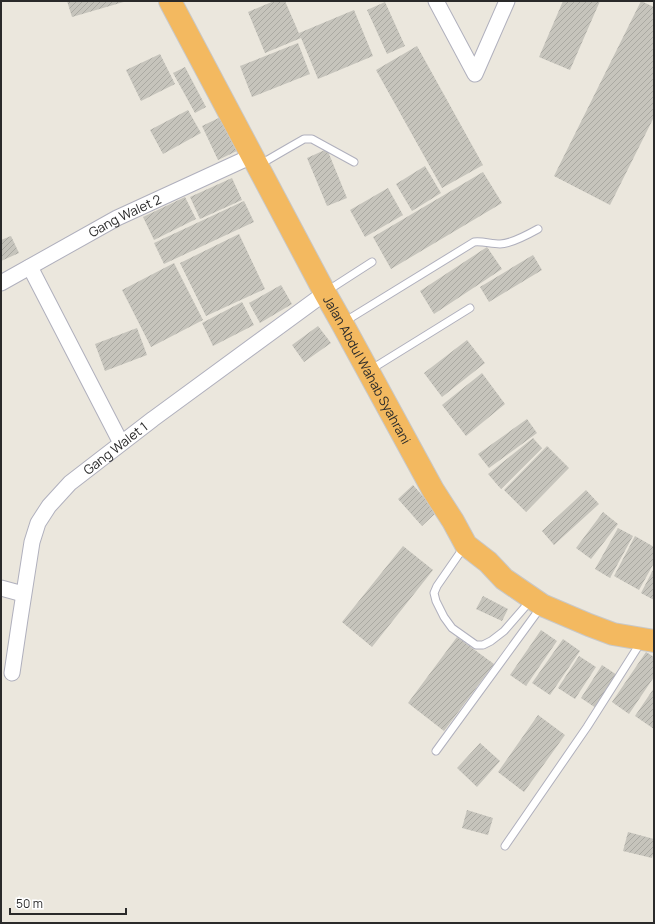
<svg xmlns="http://www.w3.org/2000/svg" width="655" height="924" font-family="Manrope,sans-serif">
  <defs>
    <pattern id="building-hatch" width="6" height="6" patternUnits="userSpaceOnUse"><rect width="6" height="6" fill="#c6c4bc"/><path d="M-1 1l2-2M0 6l6-6M5 7l2-2" fill="none" stroke="#aaa9a2"/></pattern>
  </defs>
  <rect width="100%" height="100%" fill="#ebe7dd"/>
  <path fill="url(#building-hatch)" d="M67,1H127L72,17Z
    M274,1H285L301,38L265,53L248,12Z
    M563,1H600L570,70L539,57Z
    M641,1L654,7V117L610,205L554,176Z
    M385,2L405,46L387,54L367,10Z
    M354,10L373,56L318,79L299,33Z
    M298,43L310,74L252,97L240,66Z
    M417,46L483,165L442,188L376,70Z
    M160,54L175,84L141,101L126,70Z
    M185,67L206,107L195,113L173,73Z
    M188,110L201,133L163,154L150,130Z
    M225,115L241,149L218,160L202,126Z
    M327,149L347,198L327,206L307,158Z
    M425,166L441,193L412,211L396,184Z
    M483,172L502,203L391,269L373,237Z
    M232,178L242,200L200,219L190,197Z
    M388,188L403,215L365,237L350,210Z
    M185,197L196,219L154,240L143,217Z
    M244,201L254,222L164,264L154,243Z
    M239,234L265,289L206,316L180,263Z
    M11,236L19,253L1,261V240Z
    M487,247L502,269L434,314L420,291Z
    M533,255L542,270L489,302L480,287Z
    M174,263L203,320L151,347L122,290Z
    M281,285L292,304L260,323L249,303Z
    M242,302L254,325L213,346L202,323Z
    M318,326L331,343L304,362L292,345Z
    M137,328L147,355L105,371L95,344Z
    M467,340L485,363L442,397L424,373Z
    M482,373L505,404L466,436L442,405Z
    M527,419L537,433L489,468L478,454Z
    M533,438L542,448L501,489L488,474Z
    M547,446L569,468L526,512L504,490Z
    M413,485L437,512L422,526L398,499Z
    M586,490L599,504L554,545L542,531Z
    M603,512L618,524L591,559L576,548Z
    M618,528L633,536L610,578L595,569Z
    M635,536L654,547V563L639,590L614,576Z
    M403,546L433,570L372,647L342,622Z
    M654,568V600L641,593Z
    M483,596L508,609L502,621L476,609Z
    M541,630L557,641L526,686L510,675Z
    M457,637L494,664L444,731L408,703Z
    M563,639L580,651L550,695L532,683Z
    M646,652L654,657V677L629,714L612,702Z
    M579,656L596,667L575,699L558,688Z
    M602,665L617,675L596,708L581,698Z
    M654,688V729L635,716Z
    M538,715L565,735L524,792L498,772Z
    M480,743L500,761L477,787L457,768Z
    M467,810L493,818L488,835L462,828Z
    M628,832L654,839V850L652,858L623,851Z"/>
  <g fill="none" stroke-linecap="round" stroke-linejoin="round">
    <defs>
      <path id="lane" d="M259,165L290,147L304,139H312L354,162
        M327,291L372,262
        M344,322L474,242C483,241 491,244 500,244C510,244 529,234 538,229
        M370,370L470,308
        M464,547L437,586L434,593L436,601L444,617L452,628L476,645H483L491,641L504,631L531,600
        M436,751L541,607
        M505,846L587,727L641,642"/>
      <g id="street">
        <path d="M436,1L475,74L507,1"/>
        <path d="M30,267L121,443"/>
        <path id="s1" d="M1,283L117,218L252,156"/>
        <path d="M1,588L23,594"/>
        <path id="s2" d="M12,673L20,619L32,542L38,523L49,506L70,483L153,419L325,293"/>
      </g>
      <g id="highway">
        <path id="s3" d="M170,1L325,293L342,323L433,490L453,521L466,545L488,562L504,579L542,605L589,625L613,634L654,641"/>
      </g>
    </defs>
    <use href="#lane" stroke="#b0b0bd" stroke-width="9"/>
    <use href="#street" stroke="#b0b0bd" stroke-width="17"/>
    <use href="#highway" stroke="#c8c8c8" stroke-width="24"/>
    <use href="#lane" stroke="#fff" stroke-width="7"/>
    <use href="#street" stroke="#fff" stroke-width="15"/>
    <use href="#highway" stroke="#f3b960" stroke-width="22"/>
  </g>
  <g text-anchor="middle" dominant-baseline="central" stroke-width="4" stroke-linejoin="round" paint-order="stroke">
    <g font-size="13" fill="#2a2a2a" stroke="#fff">
      <text stroke="none"><textPath href="#s1" startOffset="141">Gang Walet 2</textPath></text>
      <text stroke="none"><textPath href="#s3" startOffset="418">Jalan Abdul Wahab Syahrani</textPath></text>
      <text stroke="none"><textPath href="#s2" startOffset="261">Gang Walet 1</textPath></text>
    </g>
  </g>
  <rect width="655" height="924" fill="none" stroke="#2a2a2a" stroke-width="4"/>
  <path d="M10 908v6h116v-6" fill="none" stroke="#2a2a2a" stroke-width="2"/>
  <text x="16" y="908" font-size="12" fill="#2a2a2a" stroke="#ffffff" stroke-width="3" paint-order="stroke">50 m</text>
</svg>
